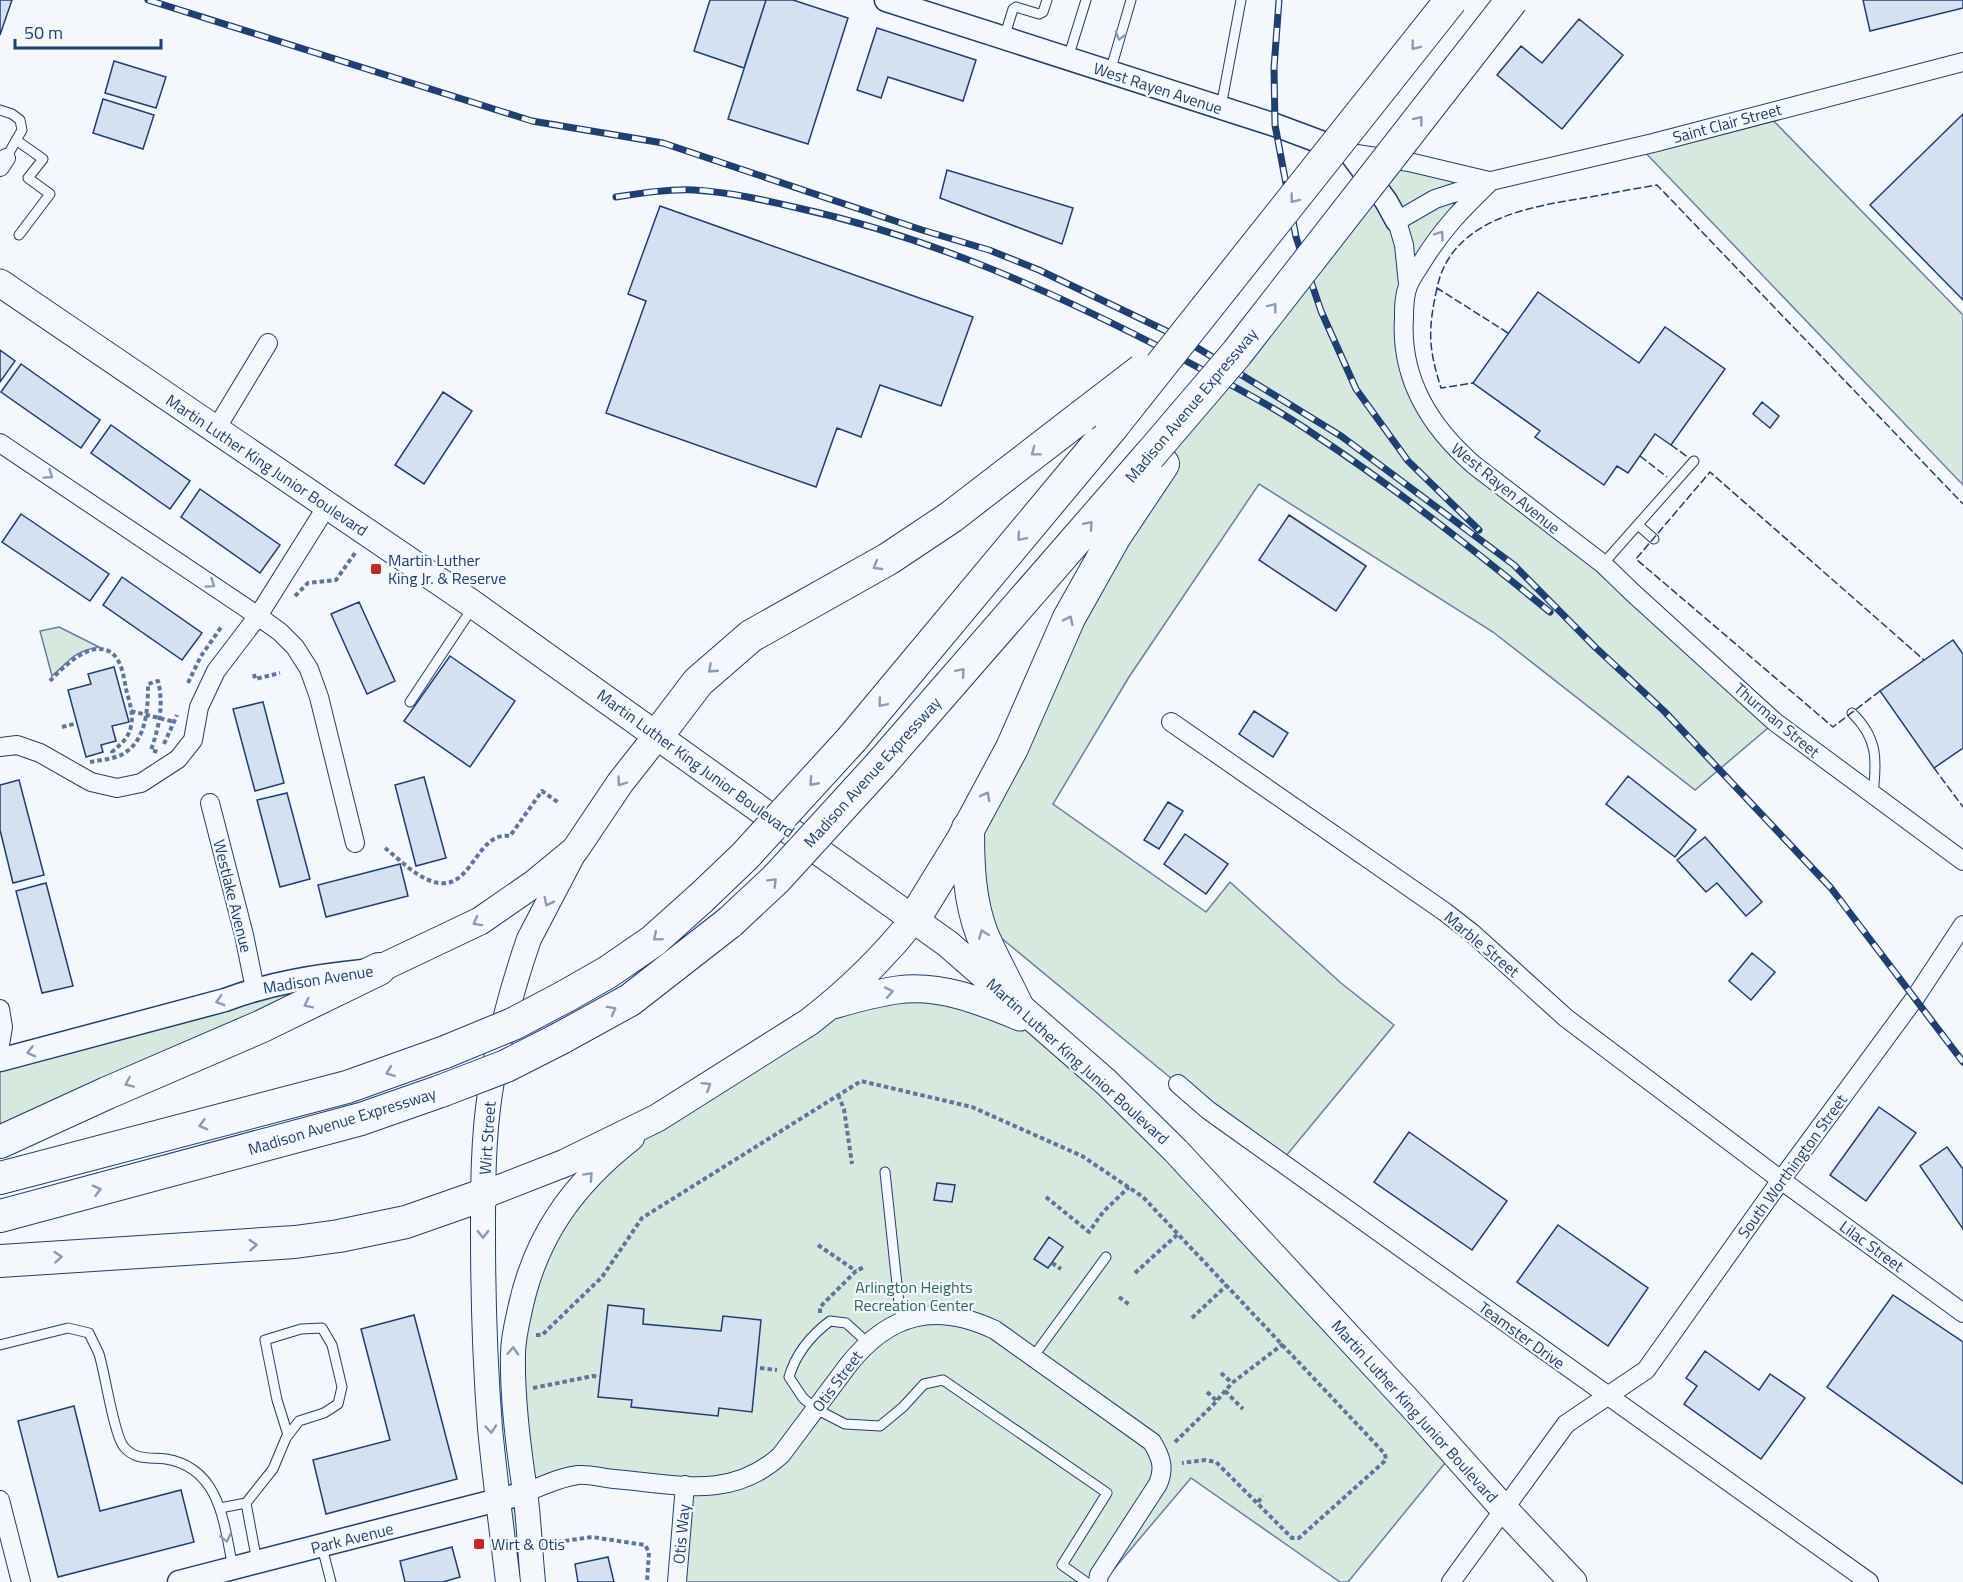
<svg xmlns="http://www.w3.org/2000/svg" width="1963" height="1582" font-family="'Titillium Web',sans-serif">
  <rect width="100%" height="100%" fill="#f4f7fb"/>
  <path fill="#d7e8df" stroke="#687fa3" stroke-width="1.5" d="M1766,113L1963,315V485L1639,146Z
    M1350,153L1491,181L1408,284L1403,333L1435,425L1775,722L1695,790L1493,632L1259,484L1129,677L1053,804L1206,912L1230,882L1341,983L1394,1025L1281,1162L1178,1084L977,918L968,852L1115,536L1237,353L1371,181Z
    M59,627L99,647C72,652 71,660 52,676L40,631Z
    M379,969L0,1142V1060Z
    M899,990L1038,1025L1454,1452L1348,1582H1340L1191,1478L1103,1582H677L684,1485L578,1475L525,1493L533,1582H508L498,1499L525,1492L523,1291L591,1173L809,1022Z"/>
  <path fill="#d5e0f0" stroke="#1d3f73" stroke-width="1.5" d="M0,0H12L0,35Z
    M710,0H766L744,68L694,51Z
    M766,0H793L848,18L808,144L728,119Z
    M1863,0H1963V8L1870,31Z
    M1579,19L1623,55L1562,129L1497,75L1521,46L1542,63Z
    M877,28L976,60L963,101L888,77L881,98L857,90Z
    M114,61L166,77L156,108L105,93Z
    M103,99L154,115L143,149L93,133Z
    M1963,114V300L1870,205Z
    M947,170L1073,208L1062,244L940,198Z
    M660,206L973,317L941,406L880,385L861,437L837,428L816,487L606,413L646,301L628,294Z
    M1538,292L1639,363L1665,327L1725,369L1671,445L1655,434L1628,473L1617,466L1604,485L1535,437L1540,431L1473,383Z
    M0,350L15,361L0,382Z
    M21,364L100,420L81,448L1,392Z
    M443,392L472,411L424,484L395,465Z
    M1762,402L1779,416L1770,428L1753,414Z
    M111,425L190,481L170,509L91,453Z
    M200,489L280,545L260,573L181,517Z
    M21,514L109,574L90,601L2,542Z
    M1289,515L1366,566L1336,611L1259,560Z
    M122,577L202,633L182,660L103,605Z
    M359,602L395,681L367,694L331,614Z
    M1953,640L1963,654V748L1934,768L1880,691Z
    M450,656L515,701L470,767L404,721Z
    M114,667L129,722L112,726L116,741L101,745L103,752L86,757L68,690L91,684L88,674Z
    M263,702L284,783L255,791L233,709Z
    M1254,711L1288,733L1273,757L1239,734Z
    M1628,776L1696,830L1675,857L1606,804Z
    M424,777L446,858L416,866L395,785Z
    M19,780L44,875L13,883L0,830V785Z
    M287,793L310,879L280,887L257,800Z
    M1168,802L1183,811L1159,849L1144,840Z
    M1185,834L1228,864L1206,894L1164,864Z
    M1705,837L1762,902L1746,916L1717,883L1706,892L1677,860Z
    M400,864L408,896L326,917L318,885Z
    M46,883L73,986L42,993L16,891Z
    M1752,953L1775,972L1751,1000L1729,981Z
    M1879,1107L1916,1133L1866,1201L1830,1175Z
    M1409,1132L1507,1201L1472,1250L1374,1182Z
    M1947,1147L1963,1169V1229L1920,1166Z
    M937,1183L955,1185L952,1202L934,1200Z
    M1558,1225L1648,1288L1608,1346L1517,1282Z
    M1049,1237L1063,1247L1048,1268L1034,1259Z
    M1893,1295L1963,1342V1484L1827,1387Z
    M608,1305L644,1309L643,1324L721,1331L723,1316L761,1320L752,1412L719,1408L718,1416L631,1407L632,1400L598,1397Z
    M414,1315L457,1479L326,1514L313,1460L390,1440L361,1329Z
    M1705,1351L1759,1390L1770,1374L1805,1398L1761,1459L1684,1404L1697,1386L1686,1378Z
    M74,1406L100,1511L181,1490L194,1542L58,1577L18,1421Z
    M452,1547L460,1577L443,1582H405L400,1561Z
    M608,1557L614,1582H578L575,1564Z"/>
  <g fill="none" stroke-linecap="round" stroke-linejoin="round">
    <defs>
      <path id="service" d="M1004,38L1013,9L1016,7L1039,14L1043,12L1047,0
        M1068,58L1086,0
        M1110,72L1131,0
        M1221,107L1241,0
        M0,110L12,114L20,120L22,130L6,158
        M16,140L43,159L28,178L50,194L19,235
        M1638,525L1654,539
        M1603,564L1694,461
        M410,702L473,607
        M1852,713C1878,738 1877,760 1873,794
        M885,1172L901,1322
        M868,1343L846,1323L830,1321C810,1336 796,1353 789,1377L803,1398L816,1409L845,1424L880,1426L903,1407L924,1384L943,1380L1107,1493L1062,1565L1086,1582
        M0,1345L68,1328L89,1333C92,1340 96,1347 99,1354C105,1373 114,1436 124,1447C136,1461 150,1457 166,1459C221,1468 224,1525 233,1568
        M1033,1357L1106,1257
        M246,1503L257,1562
        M220,1508L246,1503L273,1469L286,1438L299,1421L324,1413L338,1404L342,1387L332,1345L322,1328L301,1329L265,1340L277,1400L288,1435
        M322,1547L331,1582"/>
      <path id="minor" d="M1350,153L1409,162L1489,181
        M0,167L6,158
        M1491,181C1462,209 1443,228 1422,262C1417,270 1411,278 1408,286C1404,296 1404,307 1404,318C1400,378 1430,427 1474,465L1603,564L1633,593L1775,722L1963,861
        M1408,284L1404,245L1397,221L1435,199L1491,181L1653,143L1963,62
        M216,429L268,343
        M0,443L258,616L280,632L295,647L309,669L319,697L355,843
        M1171,722L1445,912L1472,933L1566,1018L1781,1180L1963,1313
        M0,747L17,745L40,753L91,782L117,788L141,783L178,759L193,740L199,707L216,671L258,616L327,506
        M210,803L244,935L255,989
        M0,1009L3,1027L0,1045
        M1178,1084L1208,1110L1869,1582
        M525,1493C541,1486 561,1477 578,1475C589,1474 603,1478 614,1479C676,1484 731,1501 781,1455L849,1364C890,1313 936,1302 995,1330L1152,1442C1161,1457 1165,1468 1158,1484L1099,1575L1098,1582
        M0,1500L21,1582
        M677,1582L685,1485
        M1451,1582L1566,1424L1646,1370L1781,1180L1915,998L1963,925"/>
      <path id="tertiary" d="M886,0L1275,125L1350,153L1386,201L1397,221
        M0,1060L225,1000C270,983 315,976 363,971
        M179,1582L525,1493"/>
      <path id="secondary" d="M508,1582C502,1531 495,1480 490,1428C485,1364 483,1298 483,1233C483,1186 483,1139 490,1093C498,1041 512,988 529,939L574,853
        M533,1582C530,1552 529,1521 525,1491C518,1446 512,1400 513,1354C513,1341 516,1327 519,1314C534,1238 572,1185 632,1138"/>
      <path id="primary" d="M0,283L474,605L948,944L1106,1082L1176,1151L1415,1409L1504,1509L1573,1582
        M379,969L480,921L535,883L575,850L620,783L657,736
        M833,1005C854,999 875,993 897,990C940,984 981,1001 1020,1017
        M483,1195L565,1163L657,1118L809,1022C848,992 883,958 914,919"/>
      <path id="motorway" d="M657,736L698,682L751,636L888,559L951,517L1082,416
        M852,739L1112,427
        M881,764L1148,457
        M968,828C968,864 969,900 982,934C992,958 1006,982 1017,1006
        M914,919L962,841L1012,748L1069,618L1115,536L1163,464
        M566,996L608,972L653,941L701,898
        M561,1038L630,1000L730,922
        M0,1142L107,1093L260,1027L379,969
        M0,1178L347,1087L445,1052
        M0,1216L361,1119L441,1091
        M0,1261L295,1242L339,1236L406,1222L483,1195"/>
    </defs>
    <use href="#service" stroke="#1d3f73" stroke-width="11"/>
    <use href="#minor" stroke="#1d3f73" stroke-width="20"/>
    <use href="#tertiary" stroke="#1d3f73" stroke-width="25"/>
    <use href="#secondary" stroke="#1d3f73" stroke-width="26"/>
    <use href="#primary" stroke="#1d3f73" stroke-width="29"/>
    <use href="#motorway" stroke="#1d3f73" stroke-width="34"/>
    <path stroke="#5e769c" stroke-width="4" stroke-dasharray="4.5 3" stroke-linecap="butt" d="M295,596L308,583L336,580L355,553
      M254,674L255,679L280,673
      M50,681C63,667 93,637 113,654C122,662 124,678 126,689C129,701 134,714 131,726C129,738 121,744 112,752L114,757
      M188,683L201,656L222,626
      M131,711L175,722
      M62,727L74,724
      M164,744L177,715
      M90,762C101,760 114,759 123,754C147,740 148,708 148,684L158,681C164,705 159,727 151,750L158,752
      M385,848C399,859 414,875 431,881C473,896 474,831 510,836L542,791L559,803
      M838,1095L844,1109L852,1164
      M1046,1197L1089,1232L1103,1212L1129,1187
      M818,1245L856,1271
      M1052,1263L1061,1269
      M1135,1273L1179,1233
      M1119,1297L1131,1306
      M820,1313V1307L856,1271L864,1267
      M1192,1318L1227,1285
      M536,1335H542L602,1277L642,1218L861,1081L972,1107L1082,1156L1143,1197L1385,1454L1386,1460L1299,1538H1292L1216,1462L1205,1460L1182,1463
      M760,1368L777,1370
      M1221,1373L1232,1383
      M533,1388L593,1376L600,1377
      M1225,1391L1243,1409
      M1207,1392L1217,1401
      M1175,1442L1213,1405L1232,1383L1283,1344
      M1258,1502L1263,1496
      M550,1543L592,1537L645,1545L649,1552L647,1582"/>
    <use href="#service" stroke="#f4f7fb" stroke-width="9"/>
    <use href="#minor" stroke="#f4f7fb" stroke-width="18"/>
    <use href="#tertiary" stroke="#f4f7fb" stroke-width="22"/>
    <use href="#secondary" stroke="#f4f7fb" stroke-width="24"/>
    <use href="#primary" stroke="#f4f7fb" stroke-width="27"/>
    <use href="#motorway" stroke="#f4f7fb" stroke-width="32"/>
    <defs>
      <path id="rail" d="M148,0L532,121L663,143L922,230L989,250L1039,270L1183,339L1341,436L1514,565L1595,647L1664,711L1831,888L1963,1062
        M1279,0L1274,68L1275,125L1296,237L1321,311L1356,389L1408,461L1479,530
        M616,197C642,193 668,189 694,190C729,192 764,200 798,208C930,237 1054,292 1173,354C1221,380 1270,404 1315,435C1397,489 1474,550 1550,612"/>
    </defs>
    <use href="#rail" stroke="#1d3f73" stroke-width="7"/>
    <use href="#rail" stroke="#f4f7fb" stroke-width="4.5" stroke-dasharray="14" stroke-linecap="butt"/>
    <defs>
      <path id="motorway-bridge" d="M1082,416L1142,370
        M1112,427L1451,0
        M1149,456L1237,353L1512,0
        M701,898L745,856L852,739
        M730,922L776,879L881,764
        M445,1052L513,1024L566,996
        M441,1091L506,1066L561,1038"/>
    </defs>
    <use href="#motorway-bridge" stroke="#1d3f73" stroke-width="34" stroke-linecap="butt"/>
    <use href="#motorway-bridge" stroke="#f4f7fb" stroke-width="32"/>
    <path stroke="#1d3f73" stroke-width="1.5" stroke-dasharray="8 3" stroke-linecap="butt" d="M1437,288C1428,329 1428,347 1441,388L1473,383
      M1508,333L1437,288C1451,220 1527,207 1584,198C1608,194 1632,189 1657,185L1963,504
      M1671,445L1689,458
      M1640,456L1667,477
      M1880,691L1833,727L1636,559L1710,472L1924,660
      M1934,768L1963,807"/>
  </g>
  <defs><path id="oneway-chevron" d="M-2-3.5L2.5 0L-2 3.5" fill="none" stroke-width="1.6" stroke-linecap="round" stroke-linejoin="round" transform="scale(1.5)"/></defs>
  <g stroke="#889bb7">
    <use href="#oneway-chevron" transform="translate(1120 36) rotate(106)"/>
    <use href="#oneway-chevron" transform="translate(1415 46) rotate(128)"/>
    <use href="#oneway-chevron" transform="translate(1419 120) rotate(-52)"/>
    <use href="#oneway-chevron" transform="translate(1294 199) rotate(128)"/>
    <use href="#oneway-chevron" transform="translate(1440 235) rotate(-54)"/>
    <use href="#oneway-chevron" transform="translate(1273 307) rotate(-52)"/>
    <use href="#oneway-chevron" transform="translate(1035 452) rotate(143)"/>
    <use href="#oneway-chevron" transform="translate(49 475) rotate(34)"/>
    <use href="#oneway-chevron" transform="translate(1089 525) rotate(-49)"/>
    <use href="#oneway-chevron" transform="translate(1021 537) rotate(130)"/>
    <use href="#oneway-chevron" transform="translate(877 566) rotate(150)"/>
    <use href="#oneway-chevron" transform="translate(211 584) rotate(34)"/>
    <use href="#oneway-chevron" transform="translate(1069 620) rotate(-64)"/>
    <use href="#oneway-chevron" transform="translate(712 669) rotate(137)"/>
    <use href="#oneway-chevron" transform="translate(961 672) rotate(-49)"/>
    <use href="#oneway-chevron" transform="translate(882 703) rotate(130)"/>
    <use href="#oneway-chevron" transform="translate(621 782) rotate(126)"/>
    <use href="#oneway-chevron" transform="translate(813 782) rotate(132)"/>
    <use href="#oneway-chevron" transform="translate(986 796) rotate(-62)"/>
    <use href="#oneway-chevron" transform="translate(773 882) rotate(-45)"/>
    <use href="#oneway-chevron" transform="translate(548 902) rotate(117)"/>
    <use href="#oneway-chevron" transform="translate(477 922) rotate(151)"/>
    <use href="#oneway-chevron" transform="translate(983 934) rotate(-111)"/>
    <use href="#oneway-chevron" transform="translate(657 937) rotate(140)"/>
    <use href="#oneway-chevron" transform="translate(889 992) rotate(-11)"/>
    <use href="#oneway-chevron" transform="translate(220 1001) rotate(164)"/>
    <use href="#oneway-chevron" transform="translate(308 1004) rotate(154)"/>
    <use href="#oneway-chevron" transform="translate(612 1010) rotate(-29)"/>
    <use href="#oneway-chevron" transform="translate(31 1052) rotate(165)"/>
    <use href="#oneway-chevron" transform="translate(390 1072) rotate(160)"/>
    <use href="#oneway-chevron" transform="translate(129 1083) rotate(157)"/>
    <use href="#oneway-chevron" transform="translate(707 1086) rotate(-32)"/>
    <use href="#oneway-chevron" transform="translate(203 1125) rotate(165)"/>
    <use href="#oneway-chevron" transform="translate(589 1176) rotate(-47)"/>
    <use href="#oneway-chevron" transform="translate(97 1190) rotate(-15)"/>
    <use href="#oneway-chevron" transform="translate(483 1234) rotate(90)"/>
    <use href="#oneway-chevron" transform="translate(253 1245) rotate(-4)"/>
    <use href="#oneway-chevron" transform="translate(58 1257) rotate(-4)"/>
    <use href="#oneway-chevron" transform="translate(513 1351) rotate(-87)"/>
    <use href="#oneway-chevron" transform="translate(491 1429) rotate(85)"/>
    <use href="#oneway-chevron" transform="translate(226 1538) rotate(78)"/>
  </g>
  <g fill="#c62828" stroke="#f4f7fb" stroke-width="2">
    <rect x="370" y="563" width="12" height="12" rx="3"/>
    <rect x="473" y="1538" width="12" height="12" rx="3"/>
  </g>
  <g text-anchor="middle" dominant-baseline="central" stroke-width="4.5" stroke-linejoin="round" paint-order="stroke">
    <g font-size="16" fill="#1d3f73" stroke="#f4f7fb">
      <text transform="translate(1158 88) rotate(18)">West Rayen Avenue</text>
      <text transform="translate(1727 123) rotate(-15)">Saint Clair Street</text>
      <text transform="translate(1191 405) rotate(-50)">Madison Avenue Expressway</text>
      <text transform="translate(267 465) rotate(34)">Martin Luther King Junior Boulevard</text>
      <text transform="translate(1506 488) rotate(39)">West Rayen Avenue</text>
      <text transform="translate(1777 720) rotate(40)">Thurman Street</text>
      <text transform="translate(696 763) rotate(36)">Martin Luther King Junior Boulevard</text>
      <text transform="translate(872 772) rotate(-48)">Madison Avenue Expressway</text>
      <text transform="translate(233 896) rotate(76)">Westlake Avenue</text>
      <text transform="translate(1482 944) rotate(40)">Marble Street</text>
      <text transform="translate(318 979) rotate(-9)">Madison Avenue</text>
      <text transform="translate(1078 1061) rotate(42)">Martin Luther King Junior Boulevard</text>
      <text transform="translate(342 1121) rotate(-17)">Madison Avenue Expressway</text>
      <text transform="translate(487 1138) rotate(-86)">Wirt Street</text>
      <text transform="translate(1792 1166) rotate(-54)">South Worthington Street</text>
      <text transform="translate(1872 1246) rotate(36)">Lilac Street</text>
      <text transform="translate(1522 1335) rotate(36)">Teamster Drive</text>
      <text transform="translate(837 1381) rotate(-53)">Otis Street</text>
      <text transform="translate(1415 1411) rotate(48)">Martin Luther King Junior Boulevard</text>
      <text transform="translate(681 1534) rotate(-85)">Otis Way</text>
      <text transform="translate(352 1538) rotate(-14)">Park Avenue</text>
    </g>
    <g font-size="16" fill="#1d3f73" stroke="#f4f7fb" text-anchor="start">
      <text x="388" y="560">Martin Luther<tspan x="388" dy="18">King Jr. &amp; Reserve</tspan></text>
      <text x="491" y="1544">Wirt &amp; Otis</text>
    </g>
    <g font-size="16" fill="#2c6c60" stroke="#f4f7fb">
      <text x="914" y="1287">Arlington Heights<tspan x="914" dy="18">Recreation Center</tspan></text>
    </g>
  </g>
  <path d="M15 39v9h146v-9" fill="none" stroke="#1d3f73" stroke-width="3"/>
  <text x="24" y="39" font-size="18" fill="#1d3f73" stroke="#f4f7fb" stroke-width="4.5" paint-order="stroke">50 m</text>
</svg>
